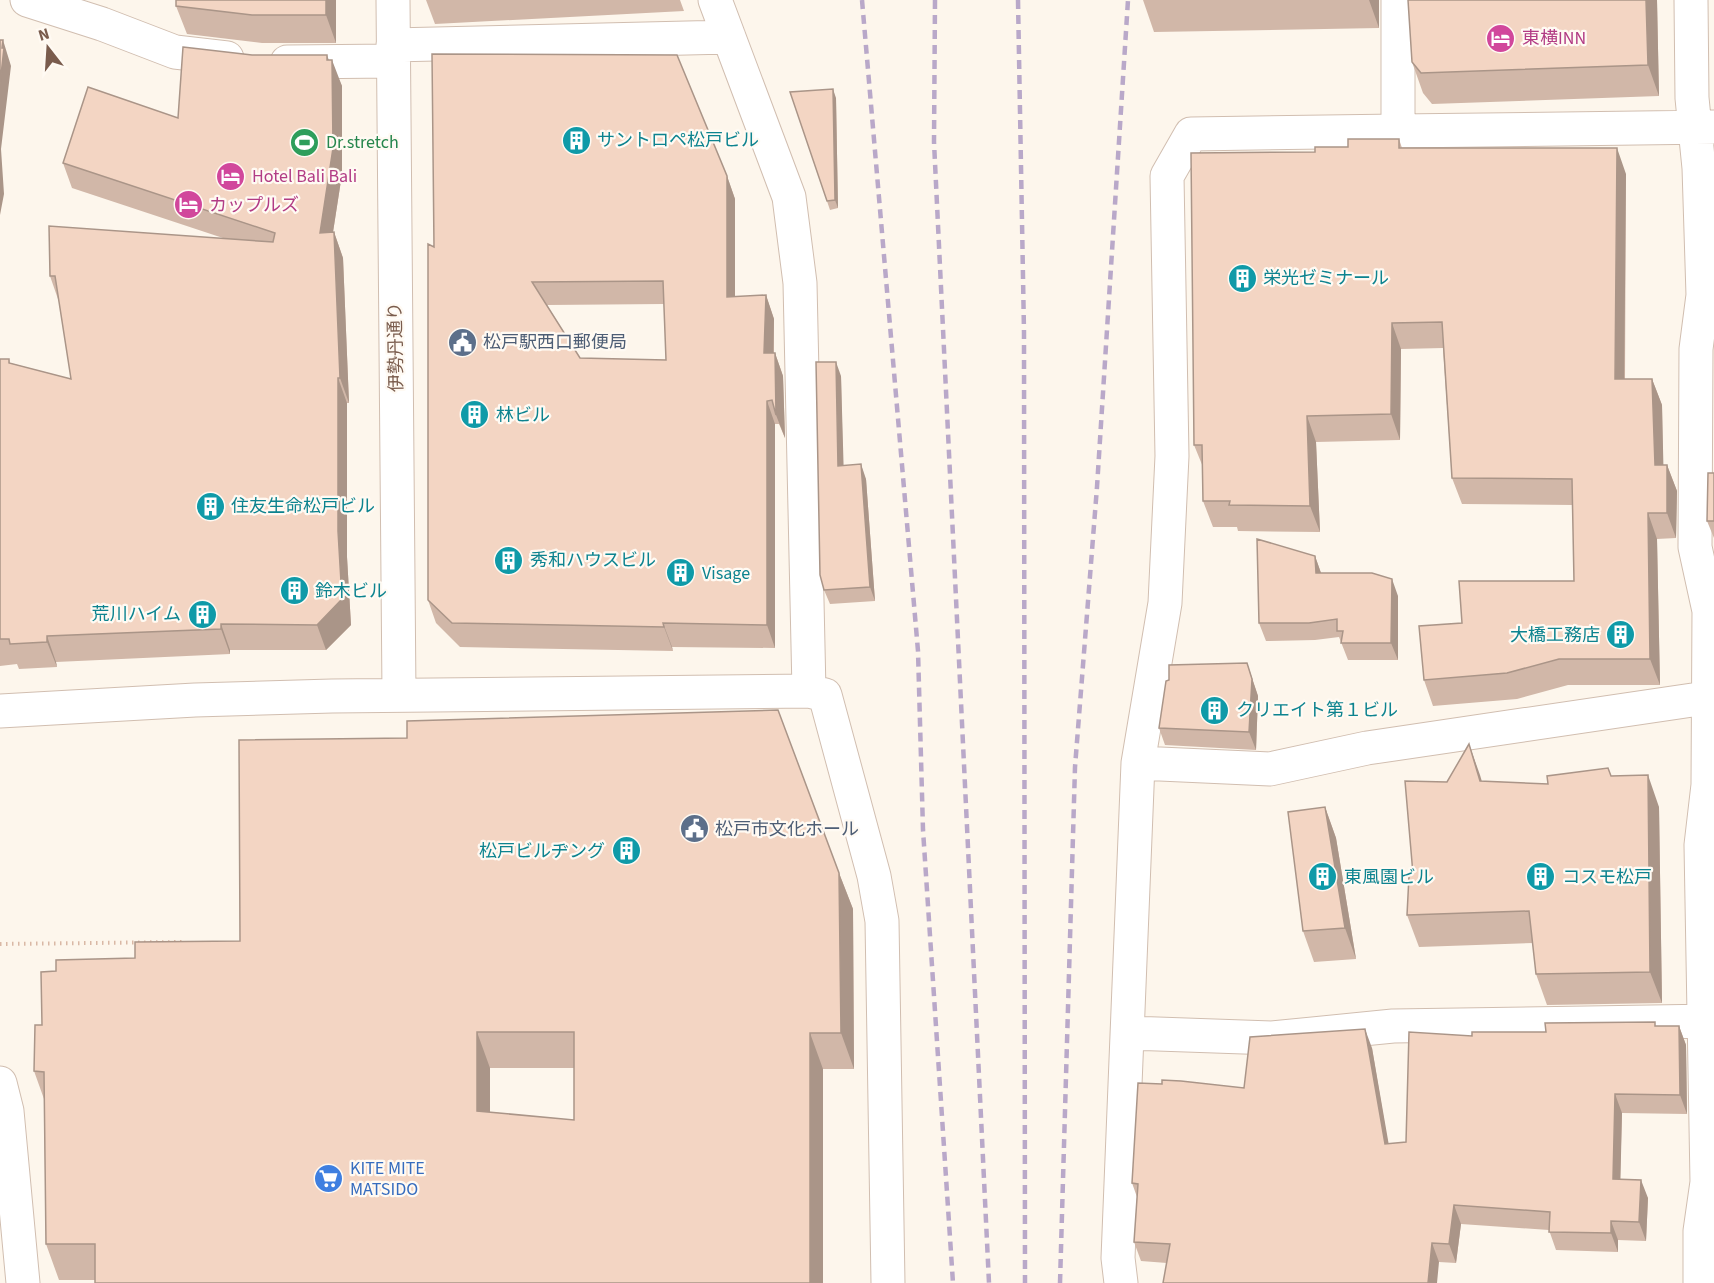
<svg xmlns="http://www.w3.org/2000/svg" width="1714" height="1283" font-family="'Source Sans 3','Noto Sans JP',sans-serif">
  <rect width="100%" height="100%" fill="#fdf6ec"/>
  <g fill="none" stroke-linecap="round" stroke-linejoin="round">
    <defs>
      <path id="minor" d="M27,0L102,24L175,52L227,58
        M393,0L399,694
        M715,0L789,197L800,283L809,691
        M1691,0L1692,98L1699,168L1703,295L1696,349L1695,547L1709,611L1708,785L1701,845L1707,1182L1700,1231V1283
        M393,45L729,37
        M287,62L393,61
        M1398,131L1714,127
        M0,711L195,700L332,696L809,691L825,695L874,876L882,921L888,1283
        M1138,763L1270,769L1367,748L1706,698
        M1129,1033L1272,1038L1393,1026L1714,1021
        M0,1083L7,1111L23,1283
        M1121,1283L1118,1258L1138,763L1165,603L1172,456L1167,176L1191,134L1398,131V0"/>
    </defs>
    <use href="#minor" stroke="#d1beb0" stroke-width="35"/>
    <path stroke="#d9b8a5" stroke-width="4" stroke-dasharray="1.5 4.5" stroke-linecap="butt" d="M0,944L182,942"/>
    <use href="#minor" stroke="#fff" stroke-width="33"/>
    <path stroke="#b9a8c9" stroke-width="4.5" stroke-dasharray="9 6" stroke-linecap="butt" d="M862,0L918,651L923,830L953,1283
      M935,0L934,142L989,1283
      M1018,0L1024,332L1025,1283
      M1060,1283L1075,767L1097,487L1128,0"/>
  </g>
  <path fill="#d1b7a8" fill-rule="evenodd" d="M176,0H336V43H262L187,34L176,6Z
    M426,0H680L684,11L435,24Z
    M1143,0H1379V28L1154,32Z
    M1657,0L1659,96L1432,104L1423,93L1412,62Z
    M252,55L329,60L342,86V174L333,232H334L343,258L349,403H347V557L351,625L326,650H230V654L56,662L57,667L19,669L17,664L0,666V359H9L10,363L71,379L59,302L50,276L226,239L72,188L63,163L178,118Z
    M790,92L836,98L838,208L830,210Z
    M1399,139L1402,148L1626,174L1625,379H1652L1662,405L1663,465H1667L1677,491L1676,538L1657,539L1660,685H1568L1517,699L1433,706L1424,680L1462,623L1574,581L1573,505L1462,504L1452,478L1443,348L1401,349L1400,440L1316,442L1320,532L1238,531L1237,527H1213L1203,501V467L1194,445L1315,152Z
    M727,176L735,199V297L766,295L774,319V353H775L783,376L785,438L779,424H775V648L672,647L673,651L460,647L436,623L428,600L434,247ZM664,304L666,360L580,358L547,305Z
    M841,376L843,466L866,479L875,601L830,604L824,590Z
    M1714,473V538L1707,521Z
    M1315,556L1321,573L1398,596V660H1348L1339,637L1315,640L1266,641L1259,623Z
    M1247,663L1258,696L1256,750L1165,745L1159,728Z
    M1611,776L1659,807L1662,1003L1547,1005L1536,974L1533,943L1419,947L1407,915L1413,874L1447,782L1482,781L1548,784Z
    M1325,807L1336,838L1356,959L1314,962L1303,931Z
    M839,873L853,909L854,1069H823V1283H95V1280H59L46,1244L44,1099L34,1071L42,1025L56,971L240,941ZM490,1068H574V1120L490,1112Z
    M1657,1026H1679L1686,1045L1687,1114L1622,1113L1620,1179L1648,1198L1646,1241L1618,1240V1252L1556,1250L1549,1230L1461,1224L1456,1263L1439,1262L1167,1263L1141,1261L1134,1242L1137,1197L1132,1183L1244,1088L1372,1048L1388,1144L1406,1142L1472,1036Z"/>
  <path fill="#aa9588" d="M326,0H336V43L326,15Z
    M1369,0H1379V28Z
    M1646,0H1657L1659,96L1648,65Z
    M3,40L11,66L1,149L4,194L0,215V84Z
    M327,55L332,69V60L342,86V174L329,258L320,233Z
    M833,89L836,98L838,208L835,200Z
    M1617,148L1626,174L1624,405L1615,379Z
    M727,176L735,199V320L727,297Z
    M334,232L343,258L349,403L340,378Z
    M766,295L774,319L773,376L764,353Z
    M1392,323L1401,349L1400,440L1391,414Z
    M775,353L783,376L785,438L776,415Z
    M836,362L841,376L844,480L838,466Z
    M338,378L347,403V557L351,625L326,650L317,625L338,531Z
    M1652,379L1662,405L1664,491L1655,465Z
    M767,401L775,424V648L767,625Z
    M1307,416L1316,442L1320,532L1310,506Z
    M861,464L866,479L875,601L870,587Z
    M1667,465L1677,491L1676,538L1667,513Z
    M1648,513L1657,539L1660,685L1650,659Z
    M1315,556L1321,573H1316Z
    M1392,579L1398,596V660L1391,643Z
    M663,623L672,647L673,651L664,627Z
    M221,624L230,650V654L221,629Z
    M47,636L56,662L57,667L47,642Z
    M1247,663L1258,696L1256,750L1249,732Z
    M1469,744L1480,775L1491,812L1480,781Z
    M1648,775L1659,807L1662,1003L1650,972Z
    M1325,807L1336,838L1356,959L1345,928Z
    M839,873L853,909L854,1069L841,1033Z
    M1679,1026L1686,1045L1687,1114L1680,1095Z
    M1365,1029L1372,1048L1392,1163L1385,1144Z
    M477,1032L490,1068V1147L477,1111Z
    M810,1033L823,1069V1283H810Z
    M1615,1094L1622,1113L1620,1198L1613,1179Z
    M1641,1180L1648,1198L1646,1241L1639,1222Z
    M1454,1205L1461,1224L1456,1263L1449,1244Z
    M1611,1221L1618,1240V1252L1611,1233Z
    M1432,1243L1439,1262L1437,1283H1428Z"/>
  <path fill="#f3d5c3" stroke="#aa9588" stroke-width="1.5" fill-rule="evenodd" d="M176,0H326V15H252L176,6Z
    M1408,0H1646L1648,65L1421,73L1412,62Z
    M0,40H3L2,48H4L0,84Z
    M183,47L252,55H327V60H332L333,148L320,233L334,232L340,378H338V531L342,599L317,625L221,624V629L47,636V642L10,644L9,639H0V359H9V363L71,379L55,276H50L49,226L273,242L275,233L63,163L88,87L178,118Z
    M432,54L677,55L727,176V297L766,295L764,353H775L776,415L772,400L767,401V625L663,623L664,627L452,623L428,600V244L434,247ZM663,281L666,360L580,358L532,282Z
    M833,89L835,200L827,201L790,92Z
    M1348,139H1399V148H1617L1615,379H1652L1655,465H1667V513H1648L1650,659H1559L1507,673L1424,680L1419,626L1462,623L1459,581H1574L1572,479L1452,478L1442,322L1392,323L1391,414L1307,416L1310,506L1229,505L1230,501H1203L1202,445H1194L1191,153L1315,152V147H1348Z
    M816,362H836L838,466L861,464L870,587L824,590L820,575Z
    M1708,473H1714V521H1707Z
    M1257,539L1315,556L1316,573H1372L1392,579L1391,643H1341L1343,631H1337V619L1309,623H1259Z
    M1247,663L1252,679L1249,732L1159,728L1166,681L1169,680V665Z
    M778,710L839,873L841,1033H810V1283H95V1244H46L44,1072L34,1071L35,1025H42L41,972L56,971V960L135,958V942L240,941L239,740L407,738V721ZM477,1032H574V1120L477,1111Z
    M1469,744L1480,781L1548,784L1547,776L1608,768L1611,776L1648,775L1650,972L1536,974L1529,911L1407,915L1409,876L1413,874L1405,781L1447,782Z
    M1325,807L1345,928L1303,931L1288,812Z
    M1655,1022V1026H1679L1680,1095L1615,1094L1613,1179L1641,1180L1639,1222L1611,1221V1233L1549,1232L1550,1212L1454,1205L1449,1244L1432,1243L1428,1283H1163L1170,1244L1134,1242L1138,1184L1132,1183L1138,1083L1162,1084V1080L1181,1081L1244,1088L1250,1037L1365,1029L1385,1144L1406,1142L1409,1032L1472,1036V1032H1546L1545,1023Z"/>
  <defs>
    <symbol id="hotel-disc" viewBox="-11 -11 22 22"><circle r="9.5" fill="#d1479c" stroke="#fffaf3"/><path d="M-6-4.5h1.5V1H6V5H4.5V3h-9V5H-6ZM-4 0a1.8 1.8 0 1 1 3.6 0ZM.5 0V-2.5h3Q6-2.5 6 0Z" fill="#fff"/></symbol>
    <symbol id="building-disc" viewBox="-11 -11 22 22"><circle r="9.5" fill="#0f9aa8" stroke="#fffaf3"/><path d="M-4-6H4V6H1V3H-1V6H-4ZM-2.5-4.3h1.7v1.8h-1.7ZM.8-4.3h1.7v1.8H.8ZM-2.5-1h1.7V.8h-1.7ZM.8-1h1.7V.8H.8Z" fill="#fff"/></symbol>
    <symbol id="stadium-disc" viewBox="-11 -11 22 22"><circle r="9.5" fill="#2e9e5b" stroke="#fffaf3"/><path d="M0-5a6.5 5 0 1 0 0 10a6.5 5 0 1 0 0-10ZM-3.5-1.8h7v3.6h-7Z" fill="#fff"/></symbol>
    <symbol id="civic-disc" viewBox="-11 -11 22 22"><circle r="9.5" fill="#5c6f8a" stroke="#fffaf3"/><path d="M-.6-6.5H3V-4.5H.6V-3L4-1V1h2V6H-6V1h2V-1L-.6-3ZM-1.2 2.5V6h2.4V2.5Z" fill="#fff"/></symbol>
    <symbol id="supermarket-disc" viewBox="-11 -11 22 22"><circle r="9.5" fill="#3f7fe0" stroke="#fffaf3"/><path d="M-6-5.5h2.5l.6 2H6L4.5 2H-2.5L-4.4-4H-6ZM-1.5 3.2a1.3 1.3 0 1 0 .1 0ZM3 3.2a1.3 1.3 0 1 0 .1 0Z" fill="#fff"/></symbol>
  </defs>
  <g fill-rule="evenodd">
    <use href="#hotel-disc" x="1484" y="22" width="33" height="33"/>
    <use href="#building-disc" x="560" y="124" width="33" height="33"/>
    <use href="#stadium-disc" x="288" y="126" width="33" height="33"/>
    <use href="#hotel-disc" x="214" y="160" width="33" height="33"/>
    <use href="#hotel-disc" x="172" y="188" width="33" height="33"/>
    <use href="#building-disc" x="1226" y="262" width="33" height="33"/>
    <use href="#civic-disc" x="446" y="326" width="33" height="33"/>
    <use href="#building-disc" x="458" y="398" width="33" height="33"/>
    <use href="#building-disc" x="194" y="490" width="33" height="33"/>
    <use href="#building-disc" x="492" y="544" width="33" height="33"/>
    <use href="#building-disc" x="664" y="556" width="33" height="33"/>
    <use href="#building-disc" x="278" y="574" width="33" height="33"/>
    <use href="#building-disc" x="186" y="598" width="33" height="33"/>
    <use href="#building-disc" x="1604" y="618" width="33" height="33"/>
    <use href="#building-disc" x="1198" y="694" width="33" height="33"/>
    <use href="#civic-disc" x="678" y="812" width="33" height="33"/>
    <use href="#building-disc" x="610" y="834" width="33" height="33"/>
    <use href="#building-disc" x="1306" y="860" width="33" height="33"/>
    <use href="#building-disc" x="1524" y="860" width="33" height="33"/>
    <use href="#supermarket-disc" x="312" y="1162" width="33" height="33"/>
  </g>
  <g text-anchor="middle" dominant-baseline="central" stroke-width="4.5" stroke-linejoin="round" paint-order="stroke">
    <g font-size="18" fill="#b23c85" stroke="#fffaf3" text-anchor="start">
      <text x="1522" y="38">東横INN</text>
      <text x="252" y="176">Hotel Bali Bali</text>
      <text x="209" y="205">カップルズ</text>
    </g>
    <g font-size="18" fill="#0d838f" stroke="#fffaf3" text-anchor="start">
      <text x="597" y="140">サントロペ松戸ビル</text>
      <text x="1263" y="278">栄光ゼミナール</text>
      <text x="496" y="415">林ビル</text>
      <text x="231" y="506">住友生命松戸ビル</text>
      <text x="530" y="560">秀和ハウスビル</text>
      <text x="702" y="573">Visage</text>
      <text x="315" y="591">鈴木ビル</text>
      <text x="181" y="614" text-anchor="end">荒川ハイム</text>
      <text x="1600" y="635" text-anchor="end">大橋工務店</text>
      <text x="1236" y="710">クリエイト第１ビル</text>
      <text x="605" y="851" text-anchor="end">松戸ビルヂング</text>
      <text x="1344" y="877">東風園ビル</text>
      <text x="1562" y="877">コスモ松戸</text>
    </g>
    <g font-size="18" fill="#27864d" stroke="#fffaf3" text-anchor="start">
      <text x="326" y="142">Dr.stretch</text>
    </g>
    <g font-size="18" fill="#4e5e75" stroke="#fffaf3" text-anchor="start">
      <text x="483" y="342">松戸駅西口郵便局</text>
      <text x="715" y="829">松戸市文化ホール</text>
    </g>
    <g font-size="18" fill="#7a5c4d" stroke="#fffaf3">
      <text transform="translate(396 347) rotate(-91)">伊勢丹通り</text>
    </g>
    <g font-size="18" fill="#366cbe" stroke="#fffaf3" text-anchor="start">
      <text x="350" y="1168">KITE MITE<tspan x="350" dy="21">MATSIDO</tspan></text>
    </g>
  </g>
  <g transform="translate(48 48) rotate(343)" stroke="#fffaf3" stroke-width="4.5" paint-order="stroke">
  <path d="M0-4.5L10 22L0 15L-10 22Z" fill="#7a5c4d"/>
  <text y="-9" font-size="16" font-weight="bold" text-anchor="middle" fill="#7a5c4d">N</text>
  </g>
</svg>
